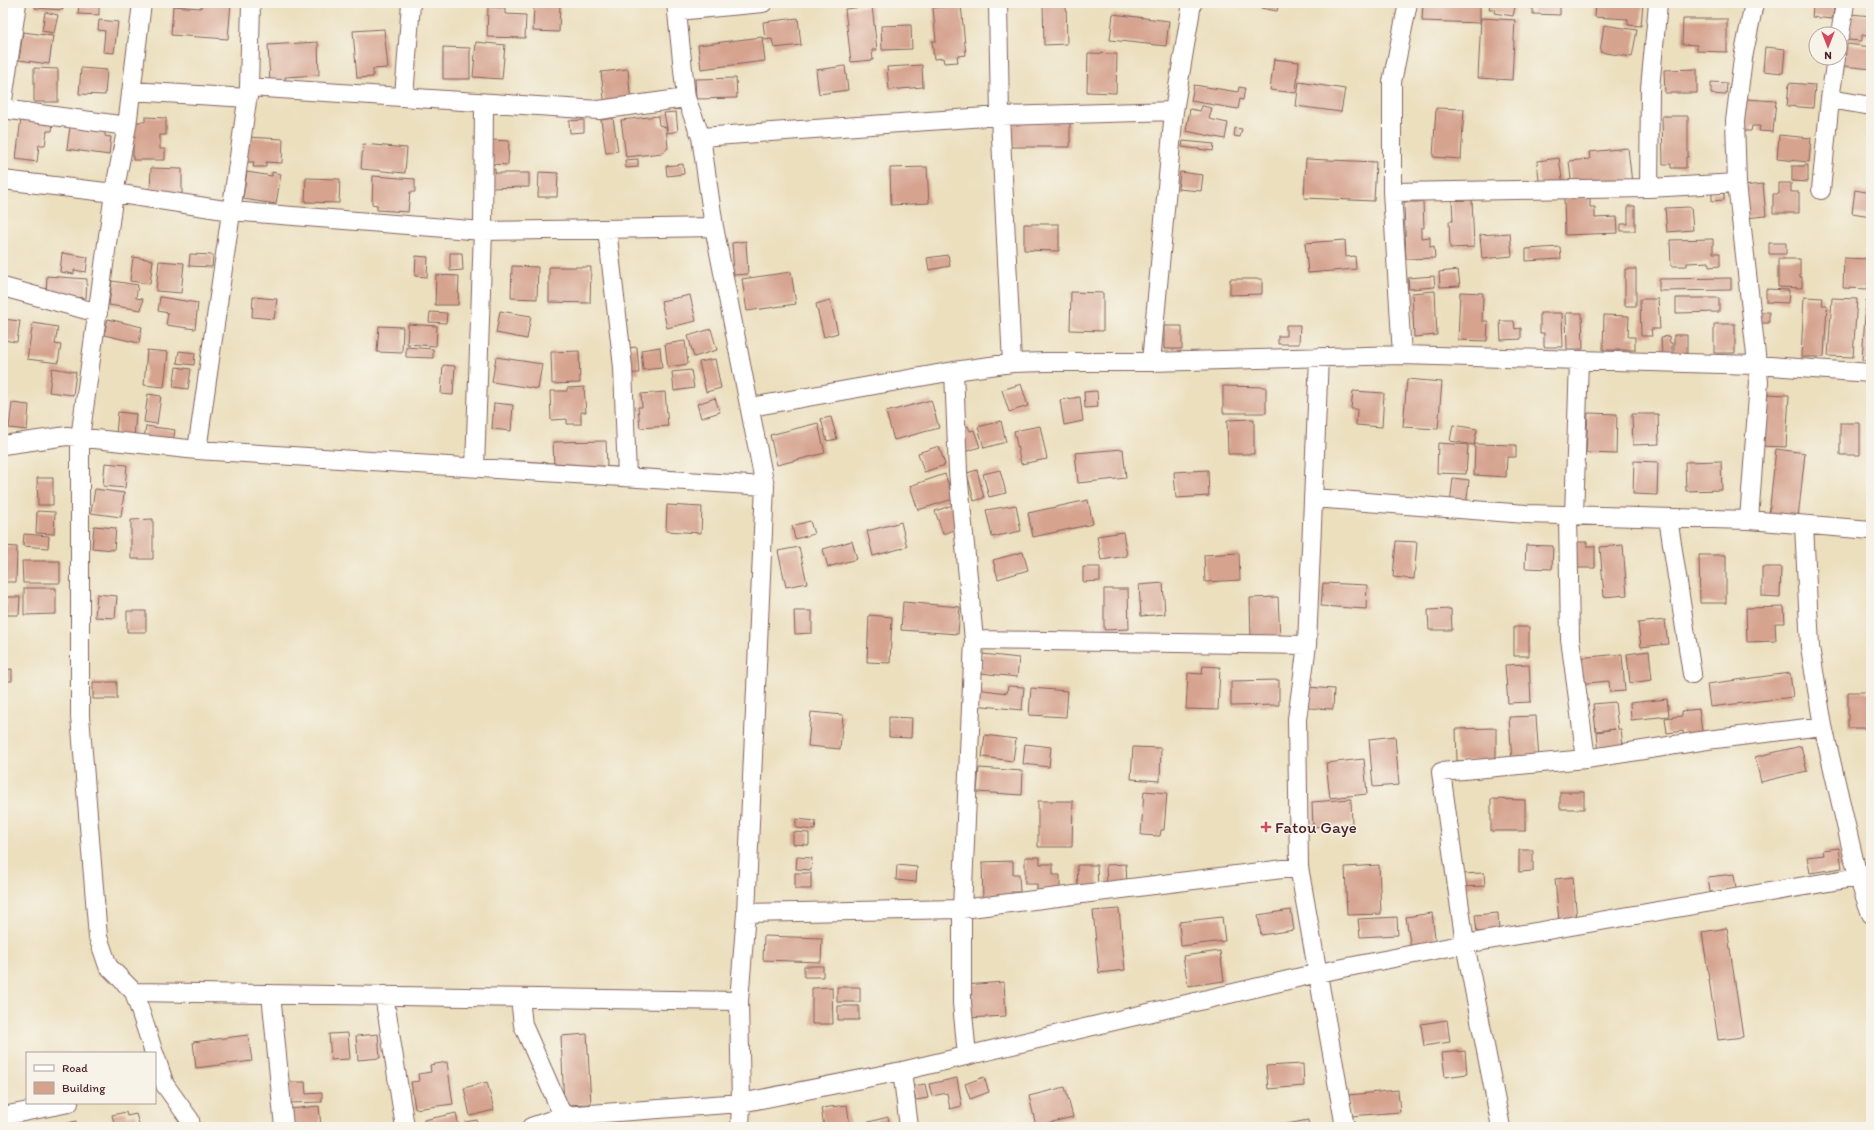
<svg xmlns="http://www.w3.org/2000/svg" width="1874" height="1130" font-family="Itim,sans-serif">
  <rect width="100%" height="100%" fill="#f7f3e8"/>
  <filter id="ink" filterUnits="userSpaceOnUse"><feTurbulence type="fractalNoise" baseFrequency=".025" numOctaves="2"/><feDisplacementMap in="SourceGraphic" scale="8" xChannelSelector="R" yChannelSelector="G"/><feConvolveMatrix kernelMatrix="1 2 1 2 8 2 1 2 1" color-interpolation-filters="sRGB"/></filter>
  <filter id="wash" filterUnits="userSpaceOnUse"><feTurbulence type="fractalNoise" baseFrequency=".012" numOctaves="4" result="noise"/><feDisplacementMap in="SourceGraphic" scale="16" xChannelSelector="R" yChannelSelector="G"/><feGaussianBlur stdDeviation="0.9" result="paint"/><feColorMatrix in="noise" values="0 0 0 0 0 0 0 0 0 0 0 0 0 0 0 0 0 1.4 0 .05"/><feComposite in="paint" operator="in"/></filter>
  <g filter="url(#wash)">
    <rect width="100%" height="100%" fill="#ebdfbe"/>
    <g id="blocks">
      <path fill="#d6a38f" d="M35,3H63V10L35,8Z
        M79,3H99V15L78,14Z
        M201,3H231L228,39L171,35L173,6L201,8Z
        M534,3H560L559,32L533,31Z
        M1043,3H1066L1067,44L1044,45Z
        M1262,3H1279L1277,11L1261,8Z
        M1423,3H1480V23L1422,21Z
        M1490,3H1516L1513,16L1494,13L1495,9H1489Z
        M1530,3H1560V15L1533,14V8H1530Z
        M1596,3H1643L1641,26L1628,25V19L1595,17Z
        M961,5L966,55L957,56L958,62L944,63L943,58L934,59L932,41H936L933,8Z
        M872,6L877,50H872L873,60L851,62L845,9Z
        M1813,6L1834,8L1832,19L1812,17Z
        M488,7L505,8V14L526,15L525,38L487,37Z
        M45,12L58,15L54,33L42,31Z
        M1113,14L1169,21L1166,46L1110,40Z
        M1851,14L1871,16V36L1862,35V41L1848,40Z
        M798,18L801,45L774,48L772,39L765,40L763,22Z
        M1481,18L1515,20L1512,80L1478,78Z
        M1683,19H1727V52L1697,51V45L1682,44Z
        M99,20L118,22L114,53L103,52L105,31L98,30Z
        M911,25L912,49L882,50L881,26Z
        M1604,25L1637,30L1632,57L1600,52Z
        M384,29L388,68L373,69V77L357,78L353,31Z
        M23,32L53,36L49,64L19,60Z
        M762,37L765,61L701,69L698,45Z
        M318,42L319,75L285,77L286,82L270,83L268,45Z
        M476,42L505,45L502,79L473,77Z
        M1847,44L1871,47V69L1844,66Z
        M443,47L470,48V79H443Z
        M1765,47L1785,49L1783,73L1763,71Z
        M1088,53L1117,54L1116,93L1087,92Z
        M1274,59L1299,62L1296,93L1270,90Z
        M922,65L923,87L889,90L887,67Z
        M845,66L848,90L819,94L816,70Z
        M34,68L58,69V102H34Z
        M81,68L107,70L105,95L79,94Z
        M628,69L631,104L605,107L601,72Z
        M1697,69V93H1665L1664,70Z
        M736,78L737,98L696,99L695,79Z
        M1299,82L1345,89L1341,112L1296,106Z
        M1711,82L1727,83L1726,95L1711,94Z
        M1789,83L1815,85L1813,108L1787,106Z
        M1194,85L1238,92L1239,87L1245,88L1243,100L1240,99L1238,109L1191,101Z
        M1746,99L1776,101L1773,132L1759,131L1760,126H1752L1751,131H1743Z
        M1202,106L1212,108L1209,119L1228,123L1225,139L1186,131L1190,109L1200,111Z
        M1436,108L1464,109L1461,159L1433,157Z
        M676,112L678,131L668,133L664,113Z
        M658,116L659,125L666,127L668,148L662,153L626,157L621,120Z
        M1662,116H1688V157H1686V168H1671V164H1663Z
        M145,117L166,118V135H160V149H165V160H133V122H145Z
        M21,118L53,122L52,131H47L45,145H39L37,162L16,159Z
        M613,118L618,151L606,153L601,120Z
        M1008,118L1070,121V147H1008Z
        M584,120V132L570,133L569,121Z
        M70,127L105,131V136L111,137L109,155L67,149Z
        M1235,128L1242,129L1240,137L1234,136Z
        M1779,135L1811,138L1809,162L1777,159Z
        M246,137L283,139L282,163L266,162V167H253L254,162H245Z
        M490,140L509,141L508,165L490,164Z
        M1183,141L1214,144L1213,151L1182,147Z
        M363,144L407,148L405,173L361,169Z
        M1628,148L1632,183L1572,189L1569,161L1590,159L1589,152Z
        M1559,158L1563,186L1540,189L1537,161Z
        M638,159V167L626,168L625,160Z
        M1306,159L1376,162L1374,201L1304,198Z
        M683,164L684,174L667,176L666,166Z
        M1804,165H1808V182L1792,181V166H1804Z
        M927,167L929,203L891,205L890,168Z
        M151,168L182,169V194L150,193Z
        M487,169H495V173H529V187L487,188Z
        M247,172L272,176V172L281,174L276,204L243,199Z
        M539,172L558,173L557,197H538Z
        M1180,172L1203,175L1201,191L1178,189Z
        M373,176L415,179V192H410L408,212L377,210V205L372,204Z
        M306,178L340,179L339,203L305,202Z
        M1779,183H1791V192H1799V213H1773V194H1779Z
        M1763,184L1766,216L1746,218L1743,186Z
        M1855,190L1871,193V216L1852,213Z
        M1712,192H1724V200L1712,201Z
        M1590,197V207H1595V218L1617,217L1618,233L1565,235L1564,198Z
        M1472,199L1474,247L1450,248L1449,221H1453L1452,200Z
        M1404,202H1423L1424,228H1421V238L1430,237V247L1434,246L1435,258L1406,259Z
        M1628,206H1635V231H1621V224H1628Z
        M1691,207L1693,230L1667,232L1665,208Z
        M1024,224H1059V251L1024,250Z
        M1510,233L1512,256L1482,259L1480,235Z
        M1713,239V253H1720V266L1709,267V262L1687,263V266H1671L1670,240Z
        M1345,240L1346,257L1355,256L1356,269L1308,273L1305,243Z
        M746,241L748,274L734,275L732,243Z
        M1769,243H1786V254H1769Z
        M1560,247L1561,259L1526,261V249Z
        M62,253L88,257L86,272L74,270V274L60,272Z
        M450,253H462L463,270L450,271Z
        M190,254L213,255L212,267L189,266Z
        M948,255L950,266L929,270L927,258Z
        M416,256L428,257L427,277L415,276Z
        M133,257L153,260L150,284L130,281Z
        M1844,258L1869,259L1868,289L1843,288Z
        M1778,259H1800V277H1802V288L1778,287Z
        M159,261L184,263L181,293L156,291Z
        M512,266L538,267L537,299L511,298Z
        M549,267H591L590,303L549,302Z
        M1625,269H1636V306H1625Z
        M1458,270L1460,286L1440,287L1439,272Z
        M791,272L796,304L747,311L742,279Z
        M436,275L459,276L458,305H435Z
        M47,276L87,279L86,298L46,295Z
        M1434,276L1435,287L1409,289L1408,278Z
        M1731,278V290L1659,291V279Z
        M1230,279H1262V294L1230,295Z
        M112,281L138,285L136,298L143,299L141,310L109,305Z
        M1766,289L1789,290L1788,303L1766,302Z
        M1435,291L1437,335L1414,337L1412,293Z
        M1071,292L1103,293V331L1070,330Z
        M1460,292L1483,293L1482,321H1488L1487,341L1458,340Z
        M690,295L696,321L667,328L661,301Z
        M160,297L198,303L195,329L166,325L168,313L158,311Z
        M253,297L277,299L274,319L252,317Z
        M1804,297L1823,298L1822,305H1827L1824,357H1801Z
        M1676,298H1719V312L1676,313Z
        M1832,298L1857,299L1853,357L1828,356Z
        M1640,299H1658L1660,329H1651L1652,336H1641Z
        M830,300L838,333L824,337L816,304Z
        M1866,300L1871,301L1870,361L1862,360Z
        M500,311L531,316L527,339L496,333Z
        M430,312L447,313L446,323L429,322Z
        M1754,312H1769V323H1754Z
        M1540,313H1562L1563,347H1544V333H1540Z
        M1566,313H1582L1583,349H1567Z
        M1604,315L1629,316L1628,337H1635V350H1603Z
        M3,319L20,321L17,342L3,340Z
        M108,319L142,327L139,343L104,335Z
        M1500,321H1514L1515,329L1521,328V339L1501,340Z
        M33,323L58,327L55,344L61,345L58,363L27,359Z
        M408,324L437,326L436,346L407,344Z
        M1714,324H1735V353H1714Z
        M1286,325H1300L1299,344H1278V336H1286Z
        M379,326L403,327L402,353L377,352Z
        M1164,326H1182V349H1164Z
        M711,329L717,350L694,357L688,336Z
        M1674,335H1687V357H1674Z
        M1669,336L1670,343H1672V358H1662L1661,337Z
        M685,341L688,364L668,367L665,344Z
        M406,347L433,349V358L406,357Z
        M637,347L639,373L619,374L617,349Z
        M660,347L662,368L643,370L641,350Z
        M147,350L168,352L164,387L144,385Z
        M179,351L195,353L194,365L177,363Z
        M579,351L580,383L552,384L551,352Z
        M496,357L542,364L538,389L492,382Z
        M715,359L721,388L706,392L699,362Z
        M443,365L455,366L453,395L441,394Z
        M176,367L191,369L188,389L173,387Z
        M52,368L76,372L73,395L49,392Z
        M691,370L694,388L674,391L672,372Z
        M1407,379L1442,382L1438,429L1403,427Z
        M1021,384L1028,406L1009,412L1002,390Z
        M1223,386L1266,387V413H1223Z
        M584,387L586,412H581V424H567V419L551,420L550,391H567V388Z
        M1097,391L1098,407L1085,408L1084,392Z
        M1353,391L1384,393L1382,427L1356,425L1357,409H1351Z
        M665,392L668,426L640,428L638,407H642L641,394Z
        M148,394L161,396L157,424L144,422Z
        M1764,394L1789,395L1786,447L1760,446Z
        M1080,397L1083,421L1064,425L1060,400Z
        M715,398L720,412L701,418L697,404Z
        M931,400L939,428L894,440L886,412Z
        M12,403L29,405L27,430L9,428Z
        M494,403L513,405L511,431L492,429Z
        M118,412L136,414L134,437L116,435Z
        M1588,413L1617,414L1616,454L1586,453Z
        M1632,414H1658L1659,444L1633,445Z
        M831,417L837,439L827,441L821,419Z
        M1254,419V454H1228L1227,420Z
        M1001,421L1006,442L984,448L978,427Z
        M818,423L825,453L777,465L770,435Z
        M1840,423H1860V455H1840Z
        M1453,425L1477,429L1474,445L1450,441Z
        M146,426L175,430L173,442L144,439Z
        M968,426L970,431L974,430L980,447L967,451L959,429Z
        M1040,426L1047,459L1021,464L1014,431Z
        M606,441L607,467L554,468L553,442Z
        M1438,443L1468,445L1466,474L1437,473Z
        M1475,444L1516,445V457H1507L1506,477L1474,475Z
        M939,446L945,465L924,472L918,453Z
        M1123,449L1126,478L1078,483L1075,453Z
        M1776,449L1805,453L1798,519L1769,515Z
        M1634,461L1658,462L1657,495L1633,494Z
        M1721,461L1722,490L1686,491L1685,462Z
        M105,463L127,465L125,488L103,486Z
        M977,470L984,498L974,501L967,473Z
        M1000,470L1006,493L989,497L983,474Z
        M1208,470L1209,496L1176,498L1174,472Z
        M945,474L953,499L918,510L910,486Z
        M37,478H53V505H38Z
        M1453,478L1469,480L1466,507L1450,505Z
        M95,489L124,493L121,517L91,513Z
        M1088,500L1093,524L1033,537L1028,513Z
        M667,505L702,507L701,533L666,531Z
        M953,505L960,528L943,534L935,511Z
        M1016,505L1021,531L992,537L986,510Z
        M37,511L55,512L54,534L36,533Z
        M153,519V559H131V520Z
        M810,521L814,534L795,539L792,526Z
        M901,522L907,547L873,556L867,531Z
        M94,526L116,528L114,550L92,548Z
        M1123,532L1127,556L1101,560L1097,536Z
        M24,534L49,536L48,548L23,546Z
        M852,541L857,559L828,567L823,549Z
        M1396,541L1417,542L1414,579L1393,577Z
        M1572,542H1587V546H1595V568H1572Z
        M1526,545L1553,546L1552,569L1525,568Z
        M1623,545L1627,595L1604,597L1600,547Z
        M3,546L17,547L16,582H3Z
        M799,547L807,583L786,587L778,551Z
        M1023,552L1028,570L998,579L993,560Z
        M1239,553L1240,580L1205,582L1204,555Z
        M1699,555H1726V603H1700Z
        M22,561H60V583H23Z
        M1083,567H1100V581L1083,582Z
        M1762,567H1781L1780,597L1762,596Z
        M1163,583L1165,614L1141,616L1139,585Z
        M1323,583L1367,585L1366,609L1321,606Z
        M24,588H56V614L24,615Z
        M1104,589H1128L1129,629L1104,630Z
        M97,594L117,596L115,618L95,617Z
        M7,597H20L19,615H7Z
        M1278,597L1280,639L1251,640L1250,598Z
        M903,602L960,607L958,634L901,630Z
        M1784,607L1785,623H1775L1776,641L1747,642L1746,608Z
        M1451,609L1452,630H1429L1428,610Z
        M127,611H146V632H127Z
        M794,611H812V633L795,634Z
        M869,615L892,617L890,663L867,662Z
        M1665,620L1668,644L1641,647L1638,623Z
        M1514,627H1529V656H1514Z
        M1649,651L1652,680L1630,683L1627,654Z
        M982,654L1019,658L1017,677L980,673Z
        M1622,654L1625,691L1610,692L1609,681L1578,684L1576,658Z
        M1529,664L1531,702L1508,703L1505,665Z
        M1203,666L1220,667L1218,710L1186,709L1188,673L1202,674Z
        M12,669V681H3V670Z
        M1790,673L1793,697L1710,707L1707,684Z
        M1279,680V705L1231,706V681Z
        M93,682H117V699H93Z
        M1008,686L1024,687L1022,710L974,705L976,689L1007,693Z
        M1308,687L1334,689L1333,709L1308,708Z
        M1031,688L1068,691L1066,717L1029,715Z
        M1848,692H1871V728H1848Z
        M1667,699L1669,716L1631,720L1630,703Z
        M1615,702L1618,729H1621L1623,747L1599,755L1597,732L1615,729L1596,731L1593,704Z
        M1699,709L1703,739L1684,741L1683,731L1667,733L1665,718L1682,716V711Z
        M811,712L843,715L840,749L808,746Z
        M1536,716L1539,760L1512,762L1509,717Z
        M889,717L912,718L911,738L889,737Z
        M1496,728V760L1457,761L1456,729Z
        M985,735L1016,739L1013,761L982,757Z
        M1395,736L1399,785L1373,787L1369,739Z
        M1025,744L1051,747L1049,767L1023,764Z
        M1801,746L1807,771L1761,782L1755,757Z
        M1133,747L1161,748L1160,781L1131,779Z
        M1364,759L1367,794L1330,798L1326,763Z
        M979,768L1023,771L1022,795L977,792Z
        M1144,791L1167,793L1164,830H1161L1160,836L1141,835Z
        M1560,792H1584V809H1560Z
        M1351,799L1352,824L1313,827L1312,802Z
        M1491,799L1525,800V831H1491Z
        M1038,801H1073L1072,847H1038Z
        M796,819L816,821L815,830L796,828Z
        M793,832L809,833V845L793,844Z
        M1839,848L1842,868L1810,873L1807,857L1824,855L1823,850Z
        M1519,850H1533V871L1519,872Z
        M797,857L812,858L811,870L796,869Z
        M1025,857H1040V864H1053V875H1060V891H1037V884H1025Z
        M1013,861V874H1019L1020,892H1011V900L983,901L982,862Z
        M1126,864L1127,886H1107L1106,865Z
        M897,865L917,867L916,882L896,880Z
        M1077,865H1097L1098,889H1078Z
        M1379,865L1381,914L1347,915L1345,867Z
        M795,873H811V889H795Z
        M1484,873L1485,886L1461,887V874Z
        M1734,874L1736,889L1710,892L1708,877Z
        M1573,877L1577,919L1559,921L1555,879Z
        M1119,909L1125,970L1099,973L1093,911Z
        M1291,910L1294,930L1261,935L1258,915Z
        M1432,913L1436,945L1411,949L1406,917Z
        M1498,913L1499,931L1477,932L1475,915Z
        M1222,917L1225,941L1181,946L1179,922Z
        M1397,917L1398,935L1360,937L1358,919Z
        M1727,928L1743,1037L1718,1040L1702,932Z
        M764,936L822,938L821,962L763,960Z
        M1220,951L1224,981L1188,986L1183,956Z
        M804,966H823V977H804Z
        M1004,982L1006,1016L967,1018L965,985Z
        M832,987L833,1024H812V988Z
        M837,987H860V1002H837Z
        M838,1006H859V1020H838Z
        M1447,1020L1450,1042L1424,1046L1421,1024Z
        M348,1033L350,1059L331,1060L329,1034Z
        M378,1034L380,1058L358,1060L356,1036Z
        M587,1034L591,1104L564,1105L561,1036Z
        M248,1035L252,1061L196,1068L193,1042Z
        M1465,1051L1467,1074L1445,1077L1442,1053Z
        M447,1062L453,1104L415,1109L411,1082L419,1081L418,1074L431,1072L430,1065Z
        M1303,1064L1304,1086L1268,1089L1266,1066Z
        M984,1077L989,1092L970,1099L965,1084Z
        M957,1078L962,1106L950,1109L947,1093L932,1096L929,1084Z
        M289,1082H305L306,1094L322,1093V1102L290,1103Z
        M487,1082L494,1110L470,1116L464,1088Z
        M925,1084L928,1098L916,1100L913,1086Z
        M1065,1087L1073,1117L1036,1126L1029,1096Z
        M1398,1090L1400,1112L1351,1116L1349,1095Z
        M847,1105L850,1126L824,1127L821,1108Z
        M319,1106L321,1127H291L290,1109Z
        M126,1112L127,1116L136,1114L140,1127H115L112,1115Z
        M456,1113L459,1127H425L424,1120Z
        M888,1117L890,1127H858L857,1125Z
        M477,1120L478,1127H465V1122Z
        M1308,1120L1309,1127H1276V1126Z
        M76,1121L77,1127H60V1125Z"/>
    </g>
  </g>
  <g filter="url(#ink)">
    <use href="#blocks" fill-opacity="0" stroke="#82625e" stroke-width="1"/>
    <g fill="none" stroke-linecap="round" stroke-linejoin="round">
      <defs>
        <path id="minor" d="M142,3L127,126L114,193L80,438V716L98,937L108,966L134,992L154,1053
          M676,3L686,98L701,137L714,227L765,486L746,913L739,1001L741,1103L740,1127
          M998,3L1000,116L1012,363
          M677,11L763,3
          M1840,35L1845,3
          M249,87L599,110L686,98
          M131,91L248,98
          M404,97L411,3
          M1830,99L1871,106
          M3,100L17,3
          M3,109L127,126
          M701,137L1000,116L1174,111
          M3,180L114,193L231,211L483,231L714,227
          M1649,188L1650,88L1658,3
          M1821,190L1830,99L1836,58
          M1392,192L1649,188L1737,183
          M607,229L623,367L627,477
          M3,287L98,313
          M1402,355L1392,192V82L1408,3
          M1319,357L1307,645L1297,719L1299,867L1345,1127
          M1151,362L1174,111L1192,3
          M954,371L958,472L974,640L962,909V1003L967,1056
          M751,407L954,371L1012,363L1046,362H1151L1402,355L1756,365L1871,373
          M3,445L67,436L197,450L765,486
          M197,450L249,87L251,3
          M475,467L483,231L484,103
          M1313,498L1526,514L1749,520L1871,530
          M1568,515L1570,639L1586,759
          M1574,516L1579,360
          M1668,518L1692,674
          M1749,520L1759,382L1737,183L1735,121L1743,58L1754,3
          M1804,525L1810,647L1823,726L1858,877L1871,914
          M974,640L1307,645
          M746,913L962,909L1299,867
          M134,992L739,1001
          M271,994L284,1127
          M384,995L405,1127
          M520,998L523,1025L563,1116
          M155,1055L165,1085L190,1120L191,1127
          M902,1071L909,1127
          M3,1116L69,1103
          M531,1127L563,1116L741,1103L902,1071L1318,973L1465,944L1858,877L1871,873
          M1501,1127L1465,944L1441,772L1586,759L1707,740L1823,726"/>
      </defs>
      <use href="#minor" stroke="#82625e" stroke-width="20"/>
      <use href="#minor" stroke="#fff" stroke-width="18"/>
    </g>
  </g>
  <path fill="#d1495b" stroke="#f7f3e8" stroke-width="1.5" d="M1264 821h4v4h4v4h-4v4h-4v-4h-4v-4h4z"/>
  <g text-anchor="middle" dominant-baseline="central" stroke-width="3" stroke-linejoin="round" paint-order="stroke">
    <g font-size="17" fill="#4a1f2b" stroke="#f7f3e8" text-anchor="start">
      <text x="1275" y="827">Fatou Gaye</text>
    </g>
  </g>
  <rect width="1874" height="1130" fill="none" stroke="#f7f3e8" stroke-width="16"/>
  <rect x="26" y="1052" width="130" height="52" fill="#f7f3e8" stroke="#b29e9c"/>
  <rect x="34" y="1065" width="20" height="6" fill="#ffffff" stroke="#b29e9c"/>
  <text x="62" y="1072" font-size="12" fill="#4a1f2b">Road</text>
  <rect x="34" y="1082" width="20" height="12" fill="#d6a38f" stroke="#b29e9c"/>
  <text x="62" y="1092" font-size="12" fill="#4a1f2b">Building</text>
  <g transform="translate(1828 46) rotate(180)"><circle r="19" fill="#f7f3e8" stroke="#b29e9c"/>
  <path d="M0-3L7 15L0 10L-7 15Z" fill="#d1495b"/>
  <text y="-6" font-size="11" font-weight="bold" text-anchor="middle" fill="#4a1f2b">N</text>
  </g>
</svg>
